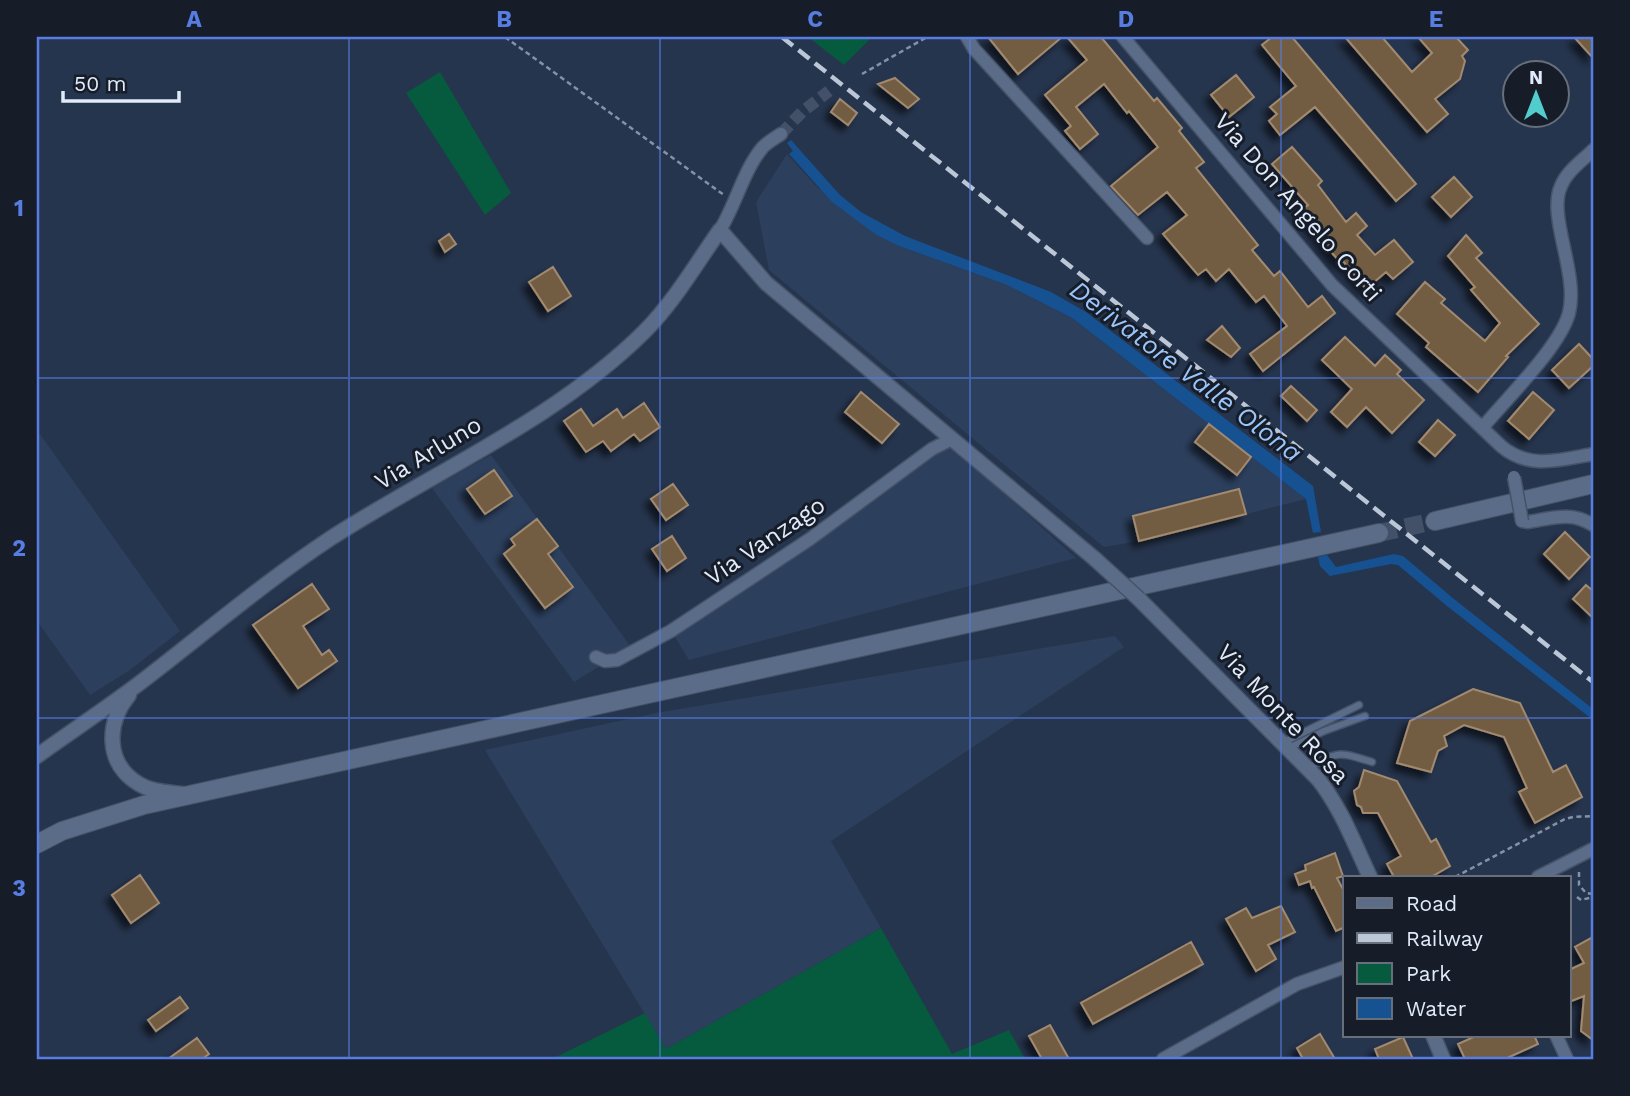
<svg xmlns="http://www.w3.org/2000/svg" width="1630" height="1096" font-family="'Work Sans',sans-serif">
  <defs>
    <filter id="shadow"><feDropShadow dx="-6" dy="6" stdDeviation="3.5" flood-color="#0009"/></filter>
  </defs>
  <rect width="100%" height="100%" fill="#26354e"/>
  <path fill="#2c3f5d" d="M787,154L817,187L899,246L1007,285L1072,318L1306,499L1139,541L1104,547L769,270L756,202Z
    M37,430L180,631L130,670L90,695L37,621Z
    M951,446L1076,558L689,660L675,637L814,544L935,454Z
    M491,455L631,647L574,682L432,488Z
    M1115,636L1124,647L831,841L881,928L666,1049L485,750L656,713Z"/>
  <path fill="#065a3d" d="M808,37H872L844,65Z
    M440,72L511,193L485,215L406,93Z
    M881,928L952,1054L1009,1030L1025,1059H552L645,1013L666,1049Z"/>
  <path fill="#165191" d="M791,140L840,195L861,212L905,236L1051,292L1086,312L1313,486L1321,532L1313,533L1306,499L1072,318L1007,285L899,246L875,234L832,202L789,154L793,151L787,143Z
    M1394,554L1403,556L1454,599L1593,709V720L1447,606L1398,565L1391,564L1330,576L1320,566L1318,557L1327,555L1336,567Z"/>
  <path fill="#735d43" stroke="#a28a6f" stroke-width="2" filter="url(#shadow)" d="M988,37H1062L1018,74Z
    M1067,37H1101L1154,101L1157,98L1182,128L1179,131L1204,162L1196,168L1258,245L1252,250L1274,276L1280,271L1308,307L1322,296L1335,313L1263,371L1250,354L1287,326L1264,296L1256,302L1229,269L1216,281L1206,269L1198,275L1163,234L1187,215L1167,192L1138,215L1111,186L1158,147L1129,111L1127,113L1104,84L1076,107L1098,134L1080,149L1065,131L1071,126L1045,95L1087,60Z
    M1272,37H1292L1416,184L1396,201L1315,107L1280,135L1269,121L1277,114L1270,107L1296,86L1262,45Z
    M1345,37H1382L1412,72L1432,53L1418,37H1456L1468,50L1462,56L1465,61L1460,79L1435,99L1448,114L1427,132Z
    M1574,37H1593V58Z
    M1236,75L1254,97L1229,117L1211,95Z
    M895,78L919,99L908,108L878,84Z
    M840,99L857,113L848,125L831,112Z
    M1292,147L1322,181L1318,185L1346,222L1356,213L1367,226L1357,235L1375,255L1394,240L1413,262L1393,279L1386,272L1366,289L1343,261L1341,263L1323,243L1324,242L1300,211L1308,205L1272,164Z
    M1454,177L1472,197L1451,217L1432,197Z
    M449,234L456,244L445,252L439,241Z
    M1466,235L1482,253L1476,258L1539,324L1506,356L1508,357L1478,392L1426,347L1429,343L1397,314L1425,282L1445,299L1441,303L1485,341L1500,323L1471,290L1475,287L1448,256Z
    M553,267L571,296L548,311L529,282Z
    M1222,326L1240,348L1231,357L1207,340Z
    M1345,337L1375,366L1385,355L1401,370L1397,374L1424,400L1392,433L1366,407L1347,427L1331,412L1352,389L1322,360Z
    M1579,344L1593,359V366L1569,388L1552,370Z
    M1291,386L1317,410L1307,421L1281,396Z
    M861,392L899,424L882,443L845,412Z
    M1533,392L1554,410L1529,439L1508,421Z
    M644,403L660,427L640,441L634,434L611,451L603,441L586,452L564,421L581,409L593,426L617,409L623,418Z
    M1438,420L1455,435L1435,456L1419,442Z
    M1209,424L1251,457L1237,475L1195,442Z
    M494,470L512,496L485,514L467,489Z
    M673,484L688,505L666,520L651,499Z
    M1239,489L1246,514L1139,541L1133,516Z
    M537,519L558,546L548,554L573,587L545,608L504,554L515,545L511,539Z
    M1565,532L1590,557L1569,579L1544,554Z
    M672,536L686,558L667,571L652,549Z
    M312,584L329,609L303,626L322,655L329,650L337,661L298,688L253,625Z
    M1586,585L1593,591V618L1573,599Z
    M1473,689L1520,703L1553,772L1566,765L1582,797L1535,823L1519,792L1527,788L1504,737L1464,725L1444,736L1447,746L1438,751L1431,772L1397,763L1410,721Z
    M1364,770L1397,781L1431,842L1436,839L1450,866L1431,877H1394L1387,864L1401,856L1378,813H1363L1361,807L1357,805L1354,791L1359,787Z
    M1335,853L1343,876L1337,878L1345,893V927L1336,931L1314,887L1312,888L1310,881L1299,885L1295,874L1306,870L1305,865Z
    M140,875L159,903L131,923L112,895Z
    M1281,906L1295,932L1268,945L1276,959L1256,971L1226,919L1246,908L1252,918Z
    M1593,937V1040L1581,1031L1584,996L1569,1002V970L1584,963L1575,947Z
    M1191,942L1203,964L1093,1024L1081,1003Z
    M180,997L188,1008L156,1031L148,1020Z
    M1050,1025L1069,1059H1042L1029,1036Z
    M1320,1034L1335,1059H1303L1297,1048Z
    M1478,1035H1534L1538,1044L1505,1059H1465L1458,1044Z
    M1403,1037L1413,1059H1379L1375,1049Z
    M197,1038L209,1054L202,1059H168Z"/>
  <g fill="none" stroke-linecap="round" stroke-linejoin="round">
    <path stroke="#425068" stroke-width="12" stroke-dasharray="12 6" stroke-linecap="butt" d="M781,134L802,112L829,91"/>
    <path stroke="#425068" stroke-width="18" stroke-dasharray="18 9" stroke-linecap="butt" d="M1379,533L1435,521"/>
    <defs>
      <path id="service" d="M1284,742L1359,705
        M1289,748L1324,731L1365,716
        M1309,768C1339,750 1339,752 1372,762"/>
      <path id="minor" d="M967,37L974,49L1147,238
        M1123,37L1332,285L1501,446C1529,470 1560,460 1593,454
        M720,230C736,204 744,169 763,147C768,142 775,138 781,134
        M1482,428C1506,399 1560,347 1569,313C1579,273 1547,216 1561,186C1567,171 1582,161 1593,150
        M1522,521L1528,522C1553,518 1571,511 1593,525
        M596,657L605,661L617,660L671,631L810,539L932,449L952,439
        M1538,877L1593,849
        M1556,1035L1567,1059
        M1163,1059L1297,984L1345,967"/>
      <path id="tertiary" d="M1139,599L1318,779C1341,808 1354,843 1370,877
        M129,695C106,723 105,764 139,784C152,792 168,792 182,794
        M37,756C73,730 110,706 145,679C206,632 266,581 331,538C435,471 555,420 644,332C674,302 696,264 720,230L766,283L1095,559
        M1433,1035L1443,1059"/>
      <path id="secondary" d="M1435,521L1593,484
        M37,844L62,831L144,805L1379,533"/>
    </defs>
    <use href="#service" stroke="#455267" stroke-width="9"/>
    <use href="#minor" stroke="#455267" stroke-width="15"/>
    <use href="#tertiary" stroke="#455267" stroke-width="17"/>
    <use href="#secondary" stroke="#455267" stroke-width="20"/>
    <path stroke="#8592a6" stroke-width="2.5" stroke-dasharray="5 3.5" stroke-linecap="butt" d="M505,37L724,195
      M862,74L927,37
      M1579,872V885L1586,893L1593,894
      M1455,877L1565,819L1573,817L1593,816
      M1577,897L1581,900L1593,897"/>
    <use href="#service" stroke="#5b6c88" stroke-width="6"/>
    <use href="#minor" stroke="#5b6c88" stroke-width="12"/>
    <use href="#tertiary" stroke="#5b6c88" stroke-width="14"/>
    <use href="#secondary" stroke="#5b6c88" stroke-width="18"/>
    <path stroke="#bbc6d7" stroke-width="4.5" stroke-dasharray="14 7" stroke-linecap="butt" d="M782,37L1593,682"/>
    <defs>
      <path id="minor-bridge" d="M1514,477L1522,521"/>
      <path id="tertiary-bridge" d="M1095,559L1139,599"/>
    </defs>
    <use href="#minor-bridge" stroke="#455267" stroke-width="15" stroke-linecap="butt"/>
    <use href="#tertiary-bridge" stroke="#455267" stroke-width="17" stroke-linecap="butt"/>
    <use href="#minor-bridge" stroke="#5b6c88" stroke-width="12"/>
    <use href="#tertiary-bridge" stroke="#5b6c88" stroke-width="14"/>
  </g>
  <path fill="none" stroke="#587de2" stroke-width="2" stroke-opacity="0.55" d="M349,37V1059M660,37V1059M970,37V1059M1281,37V1059M37,378H1593M37,718H1593"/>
  <g text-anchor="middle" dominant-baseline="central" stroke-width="6" stroke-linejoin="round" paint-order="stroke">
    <g font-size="24" fill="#e0eafa" stroke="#161d28">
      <text transform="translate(1298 207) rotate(49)">Via Don Angelo Corti</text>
      <text transform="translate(428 453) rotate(-31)">Via Arluno</text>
      <text transform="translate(765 541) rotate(-34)">Via Vanzago</text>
      <text transform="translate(1283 714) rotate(47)">Via Monte Rosa</text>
    </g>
    <g font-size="26" font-style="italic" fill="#99c5fc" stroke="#161d28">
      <text transform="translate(1186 371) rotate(37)">Derivatore Valle Olona</text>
    </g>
  </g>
  <rect width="1630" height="1096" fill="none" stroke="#161d28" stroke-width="77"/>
  <rect x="1343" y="876" width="228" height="161" fill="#161d28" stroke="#676f7c" stroke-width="2"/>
  <rect x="1357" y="898" width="35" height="10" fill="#5b6c88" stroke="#676f7c" stroke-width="2"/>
  <text x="1406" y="911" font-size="21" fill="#e0eafa">Road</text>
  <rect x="1357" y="933" width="35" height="10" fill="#bbc6d7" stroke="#676f7c" stroke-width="2"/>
  <text x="1406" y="946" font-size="21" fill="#e0eafa">Railway</text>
  <rect x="1357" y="963" width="35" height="21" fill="#065a3d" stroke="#676f7c" stroke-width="2"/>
  <text x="1406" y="981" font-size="21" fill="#e0eafa">Park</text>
  <rect x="1357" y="998" width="35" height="21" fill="#165191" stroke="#676f7c" stroke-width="2"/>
  <text x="1406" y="1016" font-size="21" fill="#e0eafa">Water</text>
  <g transform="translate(1536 94)"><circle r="33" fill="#161d28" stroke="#676f7c" stroke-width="2"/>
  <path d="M0-5L12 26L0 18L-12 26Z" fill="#52cdcd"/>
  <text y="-10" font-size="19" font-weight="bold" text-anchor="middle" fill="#e0eafa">N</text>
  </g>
  <path d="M63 91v10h116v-10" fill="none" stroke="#e0eafa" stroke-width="3.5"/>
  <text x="74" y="91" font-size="21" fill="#e0eafa" stroke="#161d28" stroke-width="5" paint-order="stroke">50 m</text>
  <rect x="38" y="38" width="1554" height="1020" fill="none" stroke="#587de2" stroke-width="2.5"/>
  <g font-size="23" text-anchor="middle" font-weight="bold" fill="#587de2">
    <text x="194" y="27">A</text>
    <text x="504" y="27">B</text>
    <text x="815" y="27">C</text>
    <text x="1126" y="27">D</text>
    <text x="1436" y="27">E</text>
    <text x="19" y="216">1</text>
    <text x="19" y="556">2</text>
    <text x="19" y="896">3</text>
  </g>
</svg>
